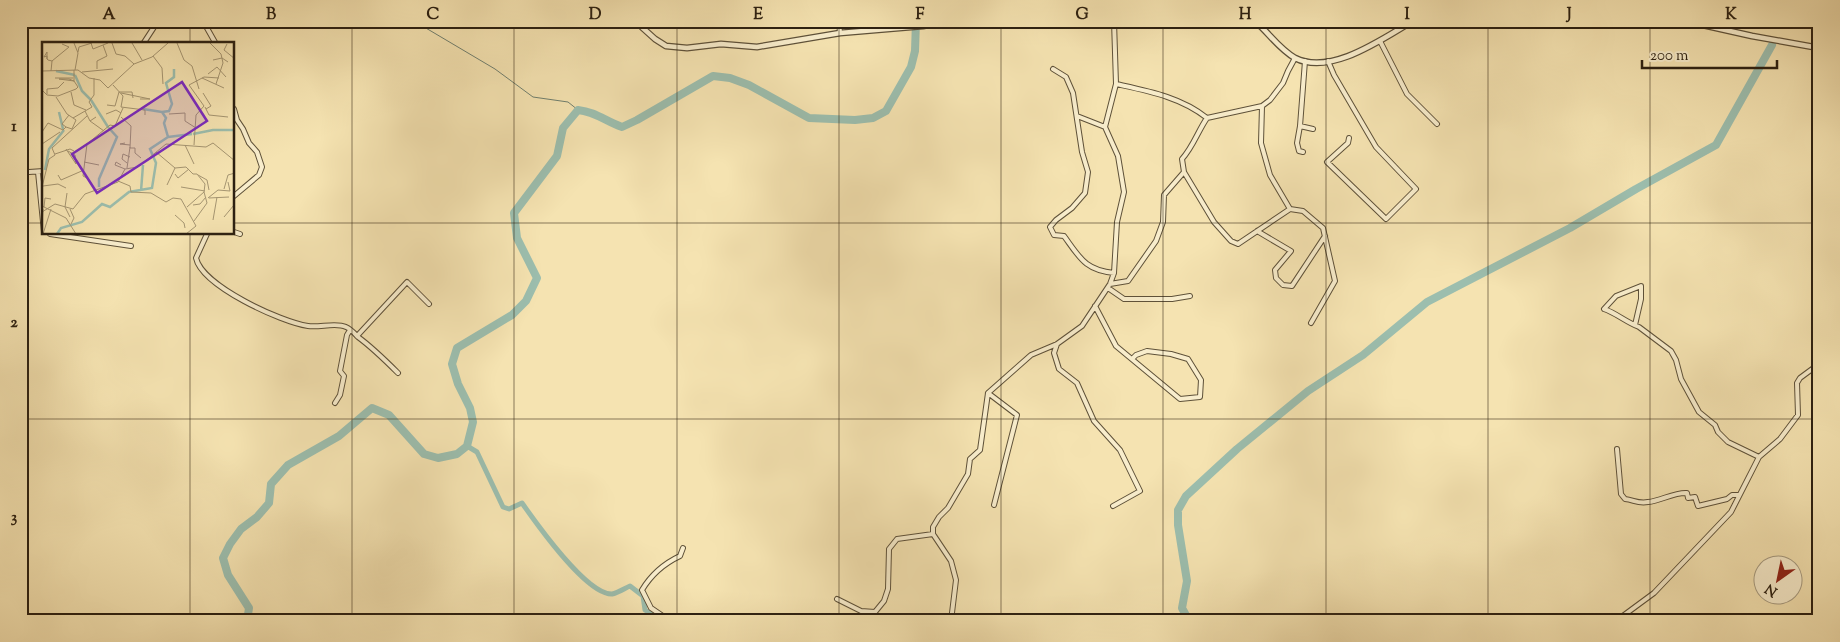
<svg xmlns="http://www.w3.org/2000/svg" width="1840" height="642" font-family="'Sorts Mill Goudy',serif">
  <rect width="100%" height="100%" fill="#f5e3b1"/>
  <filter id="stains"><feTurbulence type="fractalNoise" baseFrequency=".004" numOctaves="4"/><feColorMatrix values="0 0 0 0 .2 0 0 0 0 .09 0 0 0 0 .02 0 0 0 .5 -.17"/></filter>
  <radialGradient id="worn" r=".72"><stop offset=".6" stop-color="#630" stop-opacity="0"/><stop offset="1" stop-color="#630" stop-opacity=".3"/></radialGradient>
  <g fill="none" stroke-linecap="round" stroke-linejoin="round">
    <path stroke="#6f7f6f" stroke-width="1" d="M414,21L495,69L533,97L568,102L578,110"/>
    <path stroke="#9cbeae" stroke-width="5" d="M467,446L477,452L503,507L509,509L522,503C536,523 587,595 612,594C618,593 625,588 630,586L643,596L645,610L662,621"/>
    <path stroke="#9cbeae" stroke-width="8" d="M247,621L249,608L228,575L223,558L230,544L241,529L257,517L269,503L271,484L288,465L339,436L372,408L389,415L424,454L438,458L457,454L467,446L473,422L470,408L458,384L452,364L457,348L512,315L526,301L537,278L517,238L514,213L557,156L563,128L578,110C596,112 605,121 622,127L637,120L713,76L730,78L749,85L809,118L855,120L873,118L886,111L911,67L915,51L916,21
      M1189,621L1182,608L1187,581L1178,525V510L1186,496L1237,449L1308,391L1363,355L1427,302L1570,228L1636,189L1716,145L1772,45"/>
    <defs>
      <path id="minor" d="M203,21L216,44
        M839,21L840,33
        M1380,41L1407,94L1437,124
        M143,44L158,21
        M1328,61L1334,75L1376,147L1416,189L1386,219L1327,162L1348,143L1349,138
        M1116,84C1148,91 1181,97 1207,118
        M1262,106L1261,143L1270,175L1290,209L1238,244L1231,241L1214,222L1184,172L1182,159C1193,147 1198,131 1207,118L1262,106L1270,100L1283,83L1288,71L1295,58
        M234,109L237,120L243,129L249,143L257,152L262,167L259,175L234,196
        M1077,116L1105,127L1118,156L1124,192L1117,222L1114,273
        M1300,126L1313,129
        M1105,127L1116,84L1114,21
        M1303,152L1299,151L1297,143L1300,126L1305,61
        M21,169L29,172L44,171
        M38,172L44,232
        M1290,209L1303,211L1323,228L1335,281L1311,323
        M1257,231L1291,251L1275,270L1276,278L1283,285L1292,286L1325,236
        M234,232L240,234
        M50,234L131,246
        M207,234L196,258C202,286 281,322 308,326C319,328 336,322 346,327C351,329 355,334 358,337C373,348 385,360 398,373
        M1110,284L1128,281L1156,241L1163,222L1164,195L1184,172
        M1108,288L1124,299H1172L1190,296
        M1095,306L1116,346L1180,399L1200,397L1201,380L1188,359L1171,354L1147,351L1136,355L1132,359
        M1635,325L1641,299V286L1616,296L1604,309C1616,313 1626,322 1639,327L1671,351L1676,360L1681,379L1699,412L1715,425L1718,432L1728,442L1759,457
        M357,336L407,282L429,304
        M1057,344L1054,353L1059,369L1077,383L1094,421L1120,450L1140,491L1113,506
        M988,393L1017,415L994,505
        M335,403L340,395L344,376L340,371L347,335L350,330
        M1617,449L1621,494L1625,499C1634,500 1638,504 1648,502C1661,501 1674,492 1687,493L1688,498L1695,497L1698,506L1727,499L1732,495H1739
        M837,599L861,611L875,612L884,601L888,589L889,549L897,539L933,534
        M670,621L651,608L642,590C651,575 663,564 680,556L683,548
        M951,621L956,580L951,561L933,534V527L939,517L948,508L968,474L970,459L980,450L988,393L1031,355L1057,344L1082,326L1110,284L1114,273C1085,270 1080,258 1064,236L1054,235L1050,227L1056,220L1072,208L1085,193L1088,172L1082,152L1073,93L1066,77L1053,69
        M1616,621L1654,593L1731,512L1759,457L1780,439L1798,415L1797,383L1800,378L1819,364
        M1814,621L1819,554"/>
      <path id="tertiary" d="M635,21L655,39L666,46L687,48L721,44L757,47L840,33L923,26L948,21
        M1255,21C1269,33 1279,49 1295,58C1331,76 1382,39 1413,21
        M1685,21L1752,36L1819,48"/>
    </defs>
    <use href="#minor" stroke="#5e5139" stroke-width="6"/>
    <use href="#tertiary" stroke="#5e5139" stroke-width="7"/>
    <use href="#minor" stroke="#f8edcc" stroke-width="4"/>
    <use href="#tertiary" stroke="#f8edcc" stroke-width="4.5"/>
  </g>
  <path fill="none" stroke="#2c2011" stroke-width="1" stroke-opacity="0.55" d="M190,21V44M352,21V621M514,21V621M677,21V621M839,21V621M1001,21V621M1163,21V621M1326,21V621M1488,21V621M1650,21V621M21,223H44M234,223H1819M190,234V621M21,419H1819"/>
  <g transform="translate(42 42)">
    <rect width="192" height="192" fill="#f5e3b1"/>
    <path fill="none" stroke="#9cbeae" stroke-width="2.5" d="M14,29L33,33M33,33L40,49L49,58M49,58L66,85M101,67L120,70M17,70L21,87M151,92L171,88H193M126,95L150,92M3,128L7,107L22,88M57,145V137L75,95L66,85M99,149L101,123M15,192L19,186L40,180L60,162L68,165L87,150L110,146L114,121L108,107L126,95L122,81L124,76L120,70L127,69L130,62L124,41L132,35V27"/>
    <path fill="none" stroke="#a59571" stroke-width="1" d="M32,1L36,11L33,28M49,1L51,7L66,1M70,1L74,12L83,14L92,22M90,1L100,18M135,1L142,18L150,24L157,47M168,1L179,12L181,21L174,42M185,2L182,8L193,17M36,10L37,5L50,1M111,14L120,26L121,42M5,17V10L2,15L5,14V17L6,18L10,19L9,29M171,18L180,16L186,20M10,19L27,5L20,2M55,27V19L65,14L61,3M0,29L36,28L47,36L58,38L66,46L92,22L110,15L126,1M40,30L71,27M166,32L175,25L184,35M13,36H31M160,36L182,46M32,39L17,37H27L32,39V28M71,43L81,54L79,65L103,68V73M0,48L5,53L16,54L34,47L36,45L32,39M29,50L32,63L44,68M79,51L108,57H98M161,51L169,64L164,67M5,52V47L16,46L22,40M14,55L25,72L34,78L30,87L24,85M65,63L73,64L77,50H90L91,56M163,65L167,73L186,75M43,69L48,79L54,75M64,72L74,68L79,71M127,72L143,71V79L154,86M79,75L89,84L88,106H93V111L99,116M31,76L50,65L47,60L52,53V36M48,79L62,89M0,90L6,81L21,88L24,85L20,82L27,73M83,101L78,102L88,103M0,102L18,90M143,103L152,122M152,103L154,73L162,64L147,43L162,35L177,36M24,107L34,122L33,113L26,109M114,110L133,126L144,125L151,132H155L163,142L162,150M13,112L28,107L32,109M42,120L57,123M85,121L80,117L81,112L88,115M79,123L74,120L73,123L83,127M85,126L88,105M133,132L136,136L147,127M16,133L19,138L42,128M156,133L165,138L167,148M45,136L41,134L45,102L68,83L73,84L81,66M76,139L88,144L89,150L109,151L124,160L131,156L139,157L154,184L144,192M125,143L133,126M1,144L16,142L24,146M0,145L7,117L13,113L10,106L45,74M139,145L163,149M182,147L186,133L193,131M25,151L23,165L28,175M166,156L176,148L188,149L186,140M167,156L187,155M151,163L158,162L164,155M0,164L24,176L34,192M2,165L3,156L9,157M145,165L162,150L165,161L152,179M28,167L32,176L29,182M0,170L13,162L31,167L43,152L76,140L83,127L96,125L124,102L164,105L171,101L193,119M133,173L142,181L143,186M182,175L192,163M171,178L175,155M0,184L1,167M1,192L9,167"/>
    <path fill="#7b2cbf" fill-opacity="0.15" stroke="#7b2cbf" stroke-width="2.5" d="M140,40L165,79L55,151L30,112Z"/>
    <rect width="192" height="192" fill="none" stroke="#2c2011" stroke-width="2.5"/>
  </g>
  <rect width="1840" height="642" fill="none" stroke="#f5e3b1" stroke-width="55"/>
  <g transform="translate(1778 580) rotate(213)"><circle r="24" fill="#f8edcc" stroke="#a69b81"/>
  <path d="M0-4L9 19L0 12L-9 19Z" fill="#8f2418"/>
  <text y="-8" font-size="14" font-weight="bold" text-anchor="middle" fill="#2c2011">N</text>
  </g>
  <path d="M1642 60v8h135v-8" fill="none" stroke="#2c2011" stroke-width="2.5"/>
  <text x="1650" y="60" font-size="15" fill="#2c2011" stroke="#f8edcc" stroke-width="4" paint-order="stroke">200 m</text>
  <rect x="28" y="28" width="1784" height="586" fill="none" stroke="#2c2011" stroke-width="2"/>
  <g font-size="16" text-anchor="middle" font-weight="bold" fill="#2c2011">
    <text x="109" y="19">A</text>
    <text x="271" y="19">B</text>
    <text x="433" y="19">C</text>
    <text x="595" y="19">D</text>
    <text x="758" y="19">E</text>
    <text x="920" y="19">F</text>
    <text x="1082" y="19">G</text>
    <text x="1245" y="19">H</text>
    <text x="1407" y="19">I</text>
    <text x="1569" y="19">J</text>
    <text x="1731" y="19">K</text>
    <text x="14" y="131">1</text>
    <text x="14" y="327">2</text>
    <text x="14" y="522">3</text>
  </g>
  <rect width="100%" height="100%" filter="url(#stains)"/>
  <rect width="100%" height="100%" fill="url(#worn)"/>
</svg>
